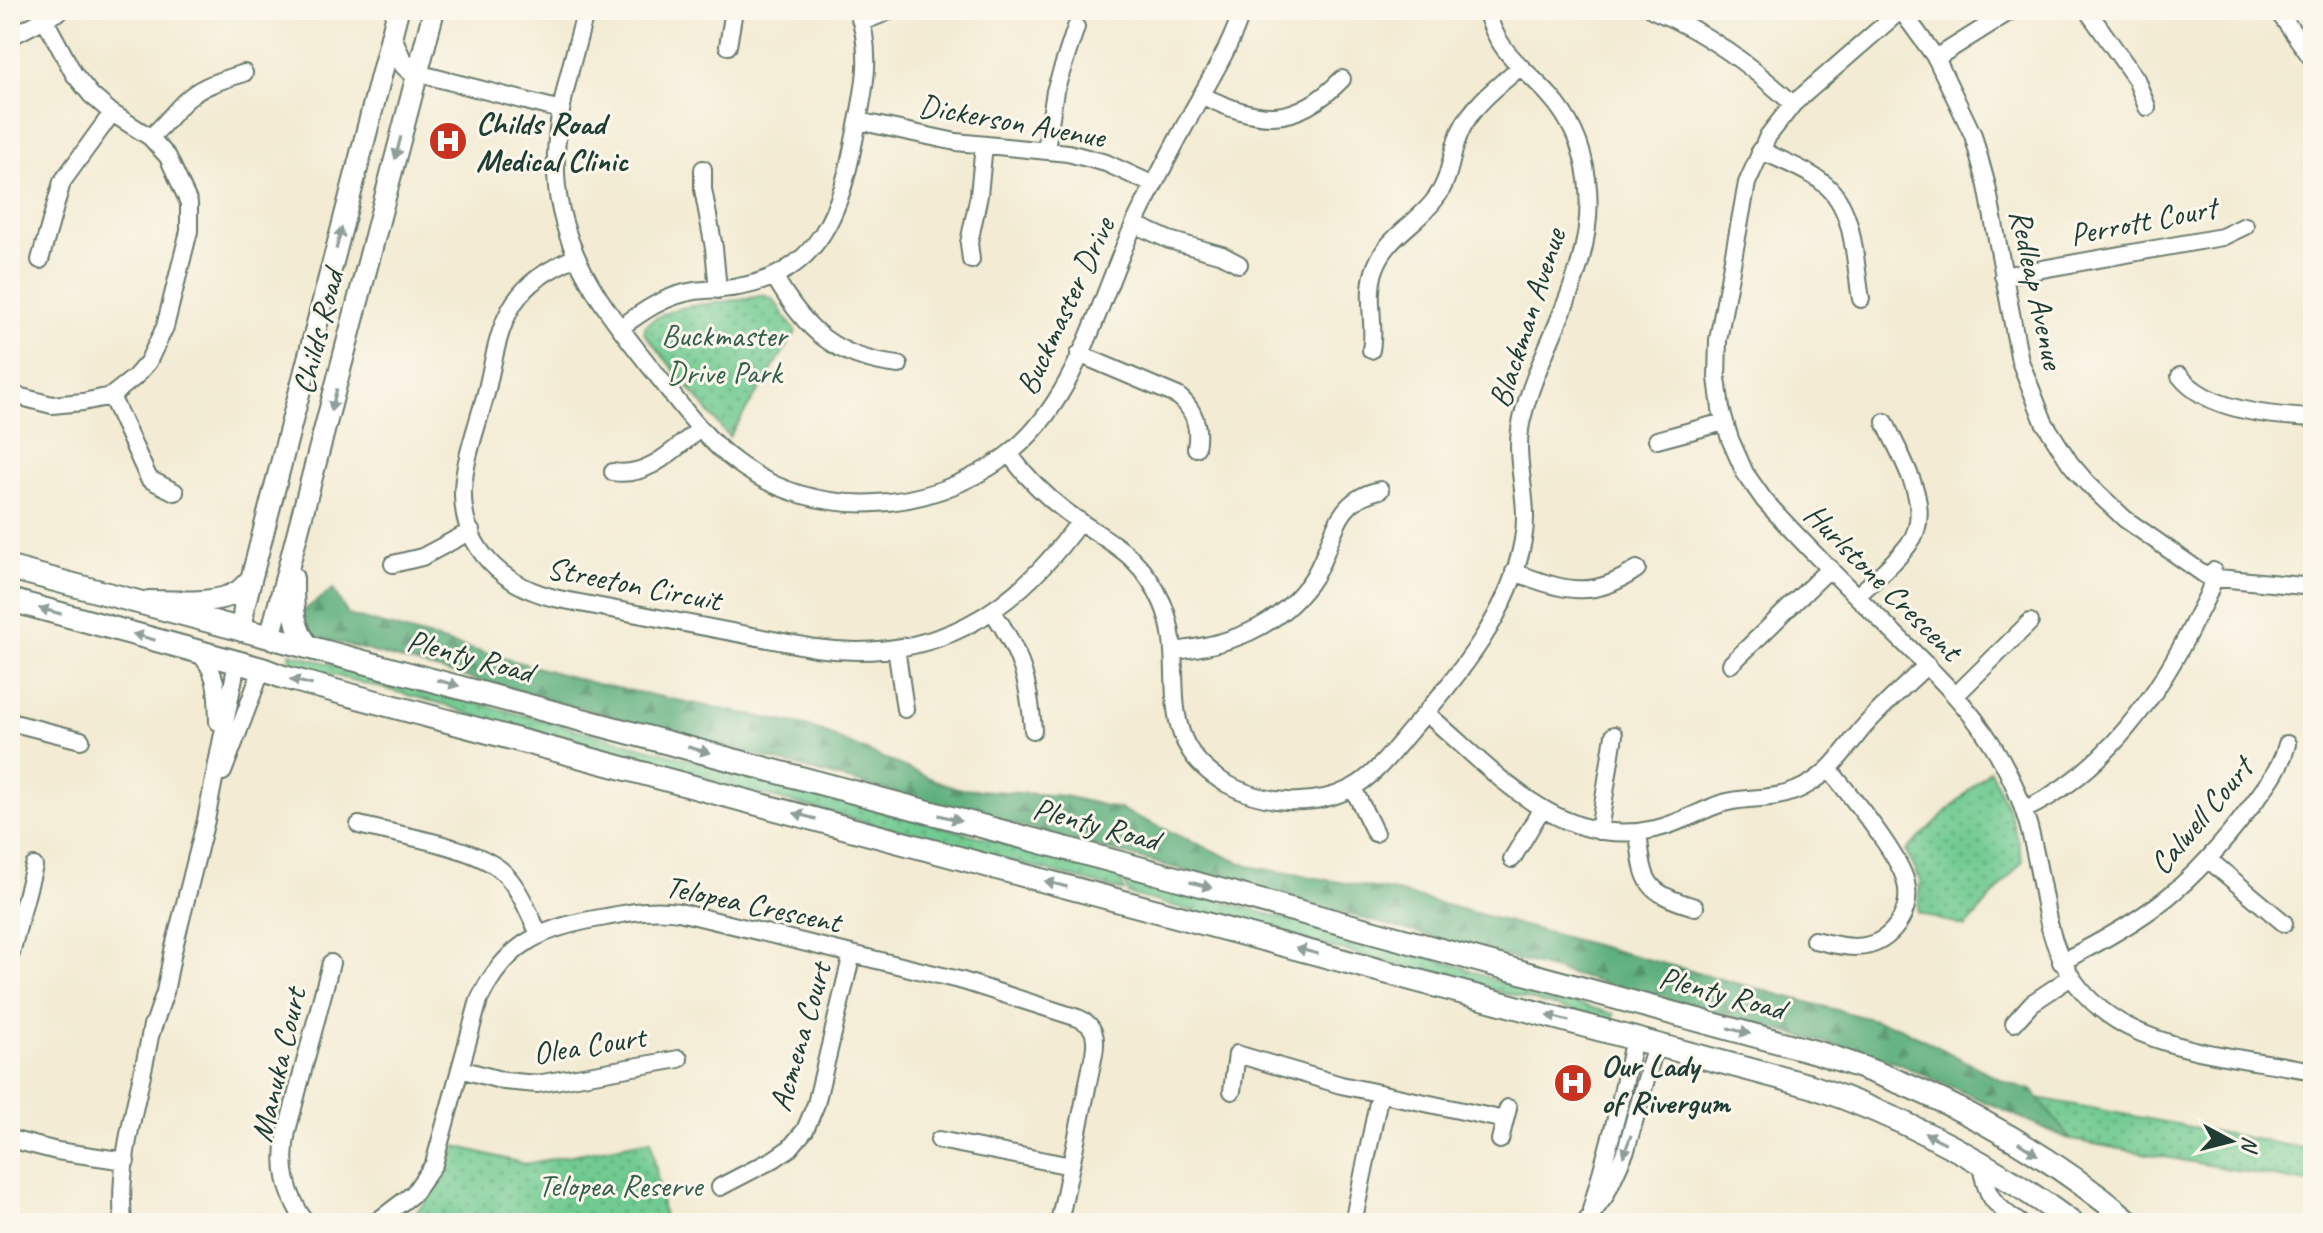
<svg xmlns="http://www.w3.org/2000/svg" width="2323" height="1233" font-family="Caveat,sans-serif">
  <defs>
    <pattern id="green-dots" width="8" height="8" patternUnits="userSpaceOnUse" patternTransform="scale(2)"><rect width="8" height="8" fill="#71ca91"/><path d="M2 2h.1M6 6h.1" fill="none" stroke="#5ca577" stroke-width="1.8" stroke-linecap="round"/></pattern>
    <pattern id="forest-firs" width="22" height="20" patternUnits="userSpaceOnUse" patternTransform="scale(2)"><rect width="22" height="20" fill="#5cae7b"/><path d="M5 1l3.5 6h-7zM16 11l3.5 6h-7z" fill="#4b8f66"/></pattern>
  </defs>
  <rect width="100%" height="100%" fill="#fbf7ec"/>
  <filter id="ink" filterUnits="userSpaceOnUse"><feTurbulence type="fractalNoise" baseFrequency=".0125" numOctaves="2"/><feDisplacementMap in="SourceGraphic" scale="16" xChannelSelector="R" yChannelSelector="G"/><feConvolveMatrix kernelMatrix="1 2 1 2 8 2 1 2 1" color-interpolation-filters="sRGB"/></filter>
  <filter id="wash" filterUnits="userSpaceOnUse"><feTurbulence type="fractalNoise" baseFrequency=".006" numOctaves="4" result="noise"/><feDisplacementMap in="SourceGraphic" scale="32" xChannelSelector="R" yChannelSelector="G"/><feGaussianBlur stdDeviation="1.8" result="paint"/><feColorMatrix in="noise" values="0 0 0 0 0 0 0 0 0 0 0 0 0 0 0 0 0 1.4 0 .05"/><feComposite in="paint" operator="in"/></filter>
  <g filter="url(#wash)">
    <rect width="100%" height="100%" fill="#f3ebd3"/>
    <path fill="url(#green-dots)" stroke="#488462" stroke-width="2" d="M763,295L773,299L796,332L729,437L644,333L646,325C678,298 725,306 763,295Z
      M290,653L1120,874L1124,891L490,722L446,705L291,664Z
      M1990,770L2010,813L2023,861L1966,927L1918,913L1920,879L1906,851Z
      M1124,875L1463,967L1494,980L1614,1014L1611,1021L1128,894Z
      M2038,1098L2313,1150V1184L2071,1140Z
      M651,1140L665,1223H408L407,1221C431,1199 447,1178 456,1146L525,1164Z"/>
    <path fill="url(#forest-firs)" stroke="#3e7658" stroke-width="2" d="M333,589L348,615L597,684L811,727L946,785L962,789L1064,796L1119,809L1248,866L1397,892L1900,1027L2007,1083L2032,1090L2071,1140L1893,1061L287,629L288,619L295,617Z"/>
  </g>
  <g filter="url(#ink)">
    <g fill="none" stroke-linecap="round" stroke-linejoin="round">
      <defs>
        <path id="minor" d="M586,10C569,75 545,144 561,211C575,272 610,316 648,364C676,398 700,435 736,462C816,522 928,514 1006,456C1081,400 1100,290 1141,210C1159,175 1177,139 1196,105C1213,74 1232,44 1242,10
          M1653,10C1707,32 1750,65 1793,104
          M1901,10L1793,104L1768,136L1747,183L1718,340L1717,378L1721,409L1730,439L1745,473L1764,500C1804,545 1848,588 1891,630C1927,666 1965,701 1992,744C2027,798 2035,848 2046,910C2072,1051 2198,1049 2313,1071
          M1901,10L1936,58L1973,135L1987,186L2020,361L2044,422L2070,463L2087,483L2125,519L2208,577L2313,587
          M2087,10L2136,79L2147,107
          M2277,10L2313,60
          M862,22L892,10
          M10,37L62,10
          M728,46L734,10
          M1936,58L2012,10
          M417,73L561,110
          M1201,95C1259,123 1295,128 1342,79
          M858,121L956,142L1068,153L1106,163L1154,185
          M150,137C166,125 176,107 191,96C206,84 226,79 244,73
          M1046,149L1055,91L1076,27
          M1760,150C1780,160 1804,168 1822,182C1856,207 1854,261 1861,299
          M703,169V189L714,248L718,290
          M1134,224L1169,240L1222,255L1239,264
          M575,257C555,267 534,277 520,295C498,321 494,361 486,393C478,424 465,457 463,489C461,549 504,587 559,599L815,648C933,664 1013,615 1080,521
          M40,260L62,182L112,113
          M971,260L969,243L979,195L984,145
          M774,276C805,330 835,358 899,365
          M2003,276L2222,237L2245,226
          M620,328C643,311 666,295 695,291C709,289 724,290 738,287C822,273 841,208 855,136C864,91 874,53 857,10
          M1371,350C1376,324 1366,298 1374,272C1385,236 1416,226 1436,198C1452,177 1450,152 1461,130C1472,106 1499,85 1519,68
          M1079,354L1178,396C1195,410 1200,427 1196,448
          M2180,376C2207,411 2272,416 2313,418
          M10,394L52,405L83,402L111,396L135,377L148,362L165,327L189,231V203L168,157L150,137L112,113L91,95L74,74L45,20
          M111,396L149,479L175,492
          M1657,440L1724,422
          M1009,454C1025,475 1043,494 1064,510C1105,542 1138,549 1162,602C1191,667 1147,737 1225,783C1262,804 1312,808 1350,789C1375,776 1393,751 1411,730C1459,674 1510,615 1523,540C1531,499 1512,460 1522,419C1542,337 1599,268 1587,179C1583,148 1570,118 1549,95C1521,64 1499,55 1486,10
          M613,472C648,478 674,449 700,429
          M393,564L422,557L471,531
          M1514,572C1563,590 1591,601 1637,569
          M1857,596C1874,580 1895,563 1909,544C1936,508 1900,457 1885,422
          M993,612C1021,653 1029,681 1033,730
          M896,648L905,709
          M197,651C219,672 217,694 218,722
          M1174,651C1228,645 1275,629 1309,584C1336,548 1328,501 1380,490
          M1731,664L1830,568
          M1956,695L2030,622
          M1426,713C1491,768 1559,851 1655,829C1676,824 1693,815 1712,807C1739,795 1768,802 1795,791C1827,778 1841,755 1861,730C1881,707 1905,686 1927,665
          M10,722L81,740
          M223,772L262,669
          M1353,788L1375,833
          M2024,810C2104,773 2160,694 2197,616C2204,602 2214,587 2213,571
          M359,825C397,835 480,847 505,874C521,891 529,914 539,934
          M1599,831L1614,735
          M1638,832C1644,882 1643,892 1695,907
          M1512,859L1541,810
          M2209,860L2284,923
          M1814,940C1842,947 1872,955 1894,929C1905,916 1910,899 1906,883C1901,856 1849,795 1830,770
          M10,957L34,866
          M2061,962C2149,918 2191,887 2250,808C2265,787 2281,769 2287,744
          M2014,1023L2032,1003L2071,977
          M150,1036L165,992L173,951L206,820L237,662
          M460,1069L504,1081L537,1084L679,1059
          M1232,1091L1237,1054L1341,1085L1505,1120
          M10,1139L57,1151L126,1161
          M939,1140L1071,1166
          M1500,1140L1508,1108
          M1981,1163C1985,1196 1994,1205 2020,1223
          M720,1187L774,1159L790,1148L805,1130L816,1104L852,954
          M1591,1210L1619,1107L1634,1038
          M123,1223C117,1153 141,1093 152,1025
          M306,1223C286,1194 280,1166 287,1131L331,963
          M375,1223L413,1194L434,1164L479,1000C507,941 545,927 606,917C631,912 654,908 679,912L963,981L1078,1018C1095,1025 1097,1037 1094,1054L1059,1223
          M1353,1223L1380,1093
          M1585,1223L1605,1196L1626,1150L1656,1044"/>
        <path id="major" d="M391,36C397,51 401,68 417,73
          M293,578C293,603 292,628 310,647
          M149,601C172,601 217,605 237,592C242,589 247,583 251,579
          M242,631L244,607L398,10
          M270,638L434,10"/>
        <path id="highway" d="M10,568L1124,864L1819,1053C1932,1088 2041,1146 2131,1223
          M10,600L262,669L283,677L1811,1086C1905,1118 1993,1164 2072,1223"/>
      </defs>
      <use href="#minor" stroke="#697a6c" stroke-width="20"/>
      <use href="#major" stroke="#697a6c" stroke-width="24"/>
      <use href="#highway" stroke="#697a6c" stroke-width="26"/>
      <use href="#minor" stroke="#fff" stroke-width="16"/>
      <use href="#major" stroke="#fff" stroke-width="20"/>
      <use href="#highway" stroke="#fff" stroke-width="22"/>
    </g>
    <defs><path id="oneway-solid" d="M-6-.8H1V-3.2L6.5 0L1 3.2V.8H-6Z" transform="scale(2)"/></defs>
    <g fill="#8f9e9a">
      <use href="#oneway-solid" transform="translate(398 148) rotate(104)"/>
      <use href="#oneway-solid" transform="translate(339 238) rotate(-76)"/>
      <use href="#oneway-solid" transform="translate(334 400) rotate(104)"/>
      <use href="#oneway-solid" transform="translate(50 611) rotate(-165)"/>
      <use href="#oneway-solid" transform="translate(144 637) rotate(-164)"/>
      <use href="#oneway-solid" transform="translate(301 682) rotate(-166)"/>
      <use href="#oneway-solid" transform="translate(448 683) rotate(15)"/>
      <use href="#oneway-solid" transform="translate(699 750) rotate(15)"/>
      <use href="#oneway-solid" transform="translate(805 816) rotate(-165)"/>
      <use href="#oneway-solid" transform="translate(950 818) rotate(15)"/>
      <use href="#oneway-solid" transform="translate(1056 884) rotate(-165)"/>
      <use href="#oneway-solid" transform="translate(1201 885) rotate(15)"/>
      <use href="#oneway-solid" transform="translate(1307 951) rotate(-165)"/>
      <use href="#oneway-solid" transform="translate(1558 1018) rotate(-165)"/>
      <use href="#oneway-solid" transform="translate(1739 1031) rotate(15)"/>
      <use href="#oneway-solid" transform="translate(1935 1138) rotate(-154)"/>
      <use href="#oneway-solid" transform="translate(1627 1146) rotate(110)"/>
      <use href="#oneway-solid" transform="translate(2028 1149) rotate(33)"/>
    </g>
  </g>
  <defs>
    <symbol id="hospital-disc" viewBox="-11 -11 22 22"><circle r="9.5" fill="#c8321e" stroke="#fbf7ec"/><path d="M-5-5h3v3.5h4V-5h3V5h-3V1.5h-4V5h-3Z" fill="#fff"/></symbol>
  </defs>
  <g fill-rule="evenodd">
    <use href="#hospital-disc" x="426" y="119" width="44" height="44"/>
    <use href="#hospital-disc" x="1551" y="1061" width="44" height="44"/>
  </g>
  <g text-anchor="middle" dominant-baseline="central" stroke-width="6" stroke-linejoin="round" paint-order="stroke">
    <g font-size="32" fill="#1f3d34" stroke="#fbf7ec">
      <text transform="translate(1012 121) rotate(10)">Dickerson Avenue</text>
      <text transform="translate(2143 221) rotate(-11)">Perrott Court</text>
      <text transform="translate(2037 289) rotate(78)">Redleap Avenue</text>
      <text transform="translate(1065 306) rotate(-65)">Buckmaster Drive</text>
      <text transform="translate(1527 318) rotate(-72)">Blackman Avenue</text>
      <text transform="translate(318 332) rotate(-76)">Childs Road</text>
      <text transform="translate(1883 582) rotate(45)">Hurlstone Crescent</text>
      <text transform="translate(634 584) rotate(11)">Streeton Circuit</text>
      <text transform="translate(470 656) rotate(15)">Plenty Road</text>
      <text transform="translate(2201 816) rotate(-50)">Calwell Court</text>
      <text transform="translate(1096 824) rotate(15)">Plenty Road</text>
      <text transform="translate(753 904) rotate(12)">Telopea Crescent</text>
      <text transform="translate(1722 993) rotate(15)">Plenty Road</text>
      <text transform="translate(800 1037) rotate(-74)">Acmena Court</text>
      <text transform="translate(589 1045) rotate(-9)">Olea Court</text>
      <text transform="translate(278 1065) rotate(-77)">Manuka Court</text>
    </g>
    <g font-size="32" font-weight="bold" fill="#1f3d34" stroke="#fbf7ec" text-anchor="start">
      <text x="476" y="123">Childs Road<tspan x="476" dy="37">Medical Clinic</tspan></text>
      <text x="1601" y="1065">Our Lady<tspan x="1601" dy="37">of Rivergum</tspan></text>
    </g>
    <g font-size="32" fill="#34604b" stroke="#fbf7ec">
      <text x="724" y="335">Buckmaster<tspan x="724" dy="37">Drive Park</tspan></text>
      <text x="620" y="1185">Telopea Reserve</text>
    </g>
  </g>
  <rect width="2323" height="1233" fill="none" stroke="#fbf7ec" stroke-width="40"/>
  <g transform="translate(2231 1141) rotate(97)" stroke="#fbf7ec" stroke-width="6" paint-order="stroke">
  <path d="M0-6L14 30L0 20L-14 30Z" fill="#1f3d34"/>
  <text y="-12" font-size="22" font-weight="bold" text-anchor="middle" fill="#1f3d34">N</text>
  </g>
</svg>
